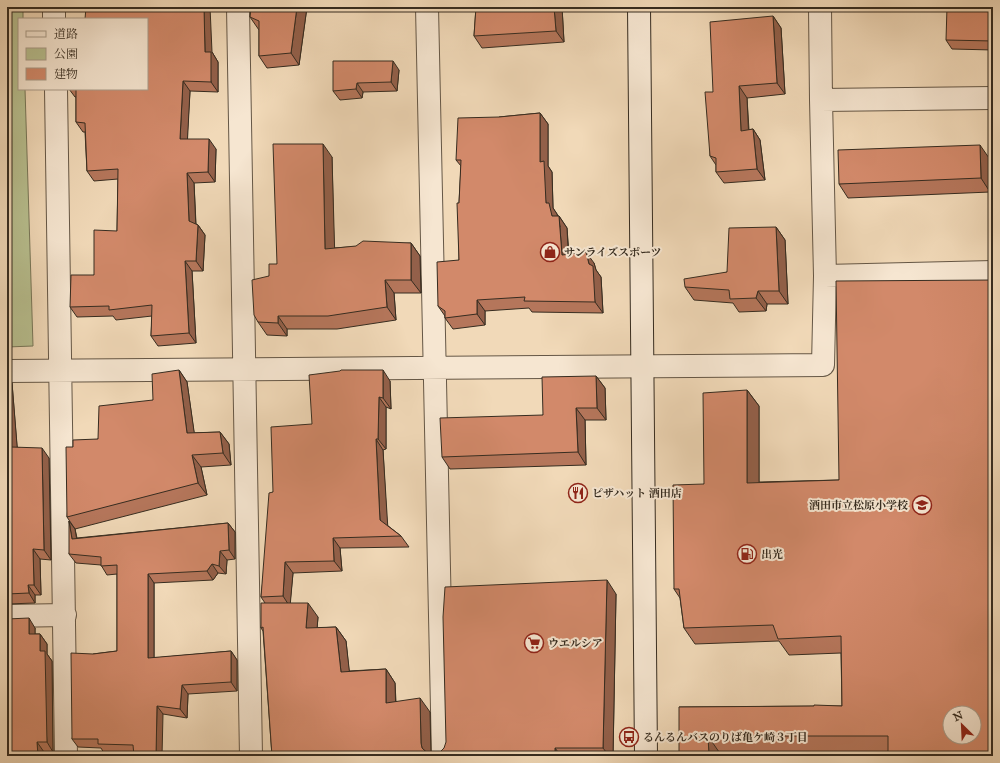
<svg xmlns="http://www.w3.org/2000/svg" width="1000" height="763" font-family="'IM FELL Great Primer','Noto Serif JP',serif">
  <rect width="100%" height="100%" fill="#f1d9b8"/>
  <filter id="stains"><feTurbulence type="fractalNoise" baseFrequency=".005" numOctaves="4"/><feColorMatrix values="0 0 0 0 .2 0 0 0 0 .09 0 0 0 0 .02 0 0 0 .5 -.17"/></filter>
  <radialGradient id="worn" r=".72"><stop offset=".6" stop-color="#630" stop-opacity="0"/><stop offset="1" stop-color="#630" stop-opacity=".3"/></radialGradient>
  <path fill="#b8c090" stroke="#777658" d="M7,7H23V19H19V89H25L33,346L7,347Z"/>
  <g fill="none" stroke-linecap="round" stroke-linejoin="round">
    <defs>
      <path id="street" d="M54,7V19
        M238,7L251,756
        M427,7L443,756
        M820,7L821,100
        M56,89L66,756
        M825,276L821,100L993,98
        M7,371L823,365L825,276L993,272
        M7,616L65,615"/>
      <path id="secondary" d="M639,7L646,756"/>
    </defs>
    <use href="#street" stroke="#655746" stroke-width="24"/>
    <use href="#secondary" stroke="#362c20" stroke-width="24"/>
    <use href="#street" stroke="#f6e6d1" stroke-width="22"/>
    <use href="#secondary" stroke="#f6e6d1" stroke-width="22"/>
  </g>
  <path fill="#b5765b" stroke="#362c20" d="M251,7H307L299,65L267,68L259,56V30L250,17Z
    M476,7H562L564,42L482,48L474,36Z
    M993,7V50L952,49L946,40Z
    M773,16L781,28L785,94L747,98L749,130L753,129L760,140L765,180L724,183L716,172V165L710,156L713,92Z
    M212,52L218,62V92L190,91L187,139L216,149L215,182L194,183L196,224L198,225L205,235L203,271H192L196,343L158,346L151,336L152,316L116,320L113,316L77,317L70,307L94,275L117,231L118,179L94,181L87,171L85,132H83L76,122V97H75L69,89H147Z
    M399,70L397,91L363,92L362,98L340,100L333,91Z
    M540,113L548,124V166L552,172L553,208L557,214L558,216H559L567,228L569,254L594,263L596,270L601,277L603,313L532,312L529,308L485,311V325L453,329L445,318V316L438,306L459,260V203L461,166L456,160L499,117Z
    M332,157L334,248L411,243L420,256L421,293H394L396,320L337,329H287V336L267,335L258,322L269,276L277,264Z
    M989,158L990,192L848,198L839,184Z
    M776,227L785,240L788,304H767L766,311L739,312L733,303L694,300L685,287L727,272Z
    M993,280L888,752H719L679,707L842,706L841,653L789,655L779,641L695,644L684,628L680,598L674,589L704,484L747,390L759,406V482L839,480Z
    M179,370L187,382L194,433L220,432L229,444L231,465L201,467L207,495L75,529L67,517L73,447L98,439L153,400Z
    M596,376L605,388L606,420H585L586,465L450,469L442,457L543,415Z
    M7,377L12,383L17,447L49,458L51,560L40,559L41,595H35V603L7,604Z
    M390,381L391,409L386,407V449L383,450L387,525L401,536L409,547L340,548L342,571L293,573L290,603L318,617L317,628L336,627L346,641L349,671L386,669L395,683L396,702L430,712V754H434L439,753L616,594L613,756H272L263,631L261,628L265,603L261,597L273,492L312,424Z
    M228,523L235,532V559L227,560L226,574L218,573L213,580L154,583V658L231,651L237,660V691L188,694L187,718L163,714L134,754L104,753L101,748L78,747L72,739L93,654L117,651V574L107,575L101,565L76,563L69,554L75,529L77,538Z
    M35,628V634H40L47,644V654L52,661L53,752H44V756H7Z"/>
  <path fill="#93604a" stroke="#362c20" d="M204,7H210L212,52L218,62V92L211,82L205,52Z
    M297,7H307L299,65L291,53Z
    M554,7H562L564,42L556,31Z
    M773,16L781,28L785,94L777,83Z
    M393,61L399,70L397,91L391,82Z
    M183,81L190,91L187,149L180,139Z
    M357,83L363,92L362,98L356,89Z
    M739,86L747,98L749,142L741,131Z
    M540,113L548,124V166L552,172L553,208L557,214L560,227L552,216L546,203L540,162Z
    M753,129L760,140L765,180L757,169Z
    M209,139L216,149L215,182L208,172Z
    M323,144L332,157L335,262L325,249Z
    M980,145L989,158L990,192L981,178Z
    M187,173L194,183L196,230L189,221Z
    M559,216L567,228L569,266L562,255Z
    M198,225L205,235L203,271L196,261Z
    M776,227L785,240L788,304L779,291Z
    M411,243L420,256L421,293L411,280Z
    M586,252L594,263L596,270L601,277L603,313L595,302L589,264Z
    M185,261L192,271L196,343L189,333Z
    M385,280L394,293L396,320L387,307Z
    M758,291L767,304L766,311L756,298Z
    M477,300L485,311V325L477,314Z
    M278,316L287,329V336L278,323Z
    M179,370L187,382L196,445L187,433Z
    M383,370L390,381L391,409L383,398Z
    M596,376L605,388L606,420L597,408Z
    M7,377L12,383L18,457L11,447L7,400Z
    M747,390L759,406V499L747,483Z
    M379,397L386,407V449L378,439Z
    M576,408L585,420L586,465L578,452Z
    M220,432L229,444L231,465L223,453Z
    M376,439L383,450L388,530L380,520Z
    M42,448L49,458L51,560L44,550Z
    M192,455L201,467L207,495L198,483Z
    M69,521L75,529L78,547L72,539Z
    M228,523L235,532V559L229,550Z
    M333,538L340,548L342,571L334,561Z
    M33,549L40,559L41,595L34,585Z
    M220,551L227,560L226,574L219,566Z
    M285,562L293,573L290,607L283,596Z
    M212,564L218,573L213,580L207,571Z
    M148,574L154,583V667L148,658Z
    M607,580L616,594L613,756H609L603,748Z
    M28,585L35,595V603L29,593Z
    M308,603L318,617L316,642L306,628Z
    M29,618L35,628V644L29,634Z
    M336,627L346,641L351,686L341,672Z
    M40,634L47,644V654L52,661L53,752L47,742L40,651Z
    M231,651L237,660V691L231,682Z
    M386,669L395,683L396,717L386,703Z
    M182,685L188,694L187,718L180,709Z
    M420,698L430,712L431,756L422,748L421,743Z
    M157,706L163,714L162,756H156Z
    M708,736L719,752L720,756H709Z
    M37,742L44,752V756H38Z
    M555,748L561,756H555Z"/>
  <path fill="#d2896a" stroke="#362c20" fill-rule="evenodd" d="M86,7H204L205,52H211V82L183,81L180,139H209L208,172L187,173L189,221L198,225L196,261H185L189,333L151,336L152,305L109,310V306L70,307L71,275H94V230L117,231L118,169L87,171L85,123L76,122V89H147V19H85Z
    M251,7H297L291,53L259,56V21L250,17Z
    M476,7H554L556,31L474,36Z
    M947,7H993V41L946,40Z
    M773,16L777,83L739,86L741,131L753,129L757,169L716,172V158L710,156L705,92H713L710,22Z
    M333,61H393L391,82L357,83L356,89L333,91Z
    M992,108H993V149H991Z
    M540,113V162L544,161L546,203H549L552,216H559L562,255L586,252L589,264L593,266L595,302L524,301L525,297L477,300V314L445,318V311L438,306L437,262L459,260L457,203H459L461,160H456L458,118L499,117Z
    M273,144H323L325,249L356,246L363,241L411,243V280H385L387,307L328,316H278V323L258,322L254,315L252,280L269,276V264H277Z
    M980,145L981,178L839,184L838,150Z
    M776,227L779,291H758L756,298L730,299L729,290L685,287L684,279L727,272L729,228Z
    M993,280V756H888V736H708L709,756H679V707L814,706V705L842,706L841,636L778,639L773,625L684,628L679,589H674L673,485L704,484L703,393L747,390V483L839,480L836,281ZM950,713H974V737H950Z
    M179,370L187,433L220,432L223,453L192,455L198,483L67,517L66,447H73V440L98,439L99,406L153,400L152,374Z
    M341,370H383V398L379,397L378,439H376L380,520L401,536L333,538L334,561L285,562L283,596L261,597L269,493L273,492L271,427L312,424L309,375L340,371Z
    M596,376L597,408H576L578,452L442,457L440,418L543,415L542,377Z
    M7,400L11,447L42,448L44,550L33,549L34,585H28L29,593L7,594Z
    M69,521L72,539L228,523L229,550L220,551L219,566L212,564L207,571L148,574V658L231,651V682L182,685L180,709L157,706L156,756H134L133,745L98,744V739H72L71,653L93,654L117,651V565L101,566V557L69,554Z
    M607,580L603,748H555V756H272L263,627L261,628V603H308L306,628L336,627L341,672L386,669V703L420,698L421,743L422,748L427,753L434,754L439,753L444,748L446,742L443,617L445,587Z
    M29,618V634H40V651H45L47,742H37L38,756H7V619Z"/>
  <defs>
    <symbol id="shop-ring" viewBox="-11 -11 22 22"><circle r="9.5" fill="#f6e6d1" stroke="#8f2418" stroke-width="1.5"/><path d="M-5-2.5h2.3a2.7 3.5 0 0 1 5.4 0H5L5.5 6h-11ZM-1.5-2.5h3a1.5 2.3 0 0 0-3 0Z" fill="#8f2418"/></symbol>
    <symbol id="restaurant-ring" viewBox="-11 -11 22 22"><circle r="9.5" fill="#f6e6d1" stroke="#8f2418" stroke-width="1.5"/><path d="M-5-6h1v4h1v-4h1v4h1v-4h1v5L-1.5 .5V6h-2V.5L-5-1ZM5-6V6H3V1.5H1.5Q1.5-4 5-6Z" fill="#8f2418"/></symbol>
    <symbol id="school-ring" viewBox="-11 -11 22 22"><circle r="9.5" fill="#f6e6d1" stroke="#8f2418" stroke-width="1.5"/><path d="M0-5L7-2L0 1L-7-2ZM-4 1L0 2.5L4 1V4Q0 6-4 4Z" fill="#8f2418"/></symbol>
    <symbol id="fuel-ring" viewBox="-11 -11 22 22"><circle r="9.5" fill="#f6e6d1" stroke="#8f2418" stroke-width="1.5"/><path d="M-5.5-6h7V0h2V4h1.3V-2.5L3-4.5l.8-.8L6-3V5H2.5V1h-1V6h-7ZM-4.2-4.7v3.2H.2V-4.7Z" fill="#8f2418"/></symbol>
    <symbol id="supermarket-ring" viewBox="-11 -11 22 22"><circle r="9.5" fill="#f6e6d1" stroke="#8f2418" stroke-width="1.5"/><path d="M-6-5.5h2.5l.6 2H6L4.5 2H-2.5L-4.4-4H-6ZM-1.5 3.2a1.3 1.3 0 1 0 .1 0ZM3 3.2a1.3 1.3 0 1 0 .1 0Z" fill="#8f2418"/></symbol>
    <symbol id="bus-ring" viewBox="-11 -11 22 22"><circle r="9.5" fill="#f6e6d1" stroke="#8f2418" stroke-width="1.5"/><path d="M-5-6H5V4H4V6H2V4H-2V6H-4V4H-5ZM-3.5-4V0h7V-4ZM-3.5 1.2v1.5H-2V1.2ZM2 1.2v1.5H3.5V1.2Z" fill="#8f2418"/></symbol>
  </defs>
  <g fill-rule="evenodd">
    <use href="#shop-ring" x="539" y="241" width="22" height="22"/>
    <use href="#restaurant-ring" x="567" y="482" width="22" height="22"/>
    <use href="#school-ring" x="911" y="494" width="22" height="22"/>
    <use href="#fuel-ring" x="736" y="543" width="22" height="22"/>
    <use href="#supermarket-ring" x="523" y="632" width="22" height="22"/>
    <use href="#bus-ring" x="618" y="726" width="22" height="22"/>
  </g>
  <g text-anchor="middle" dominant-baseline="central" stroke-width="4" stroke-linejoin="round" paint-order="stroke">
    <g font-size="11" font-weight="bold" fill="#362c20" stroke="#f6e6d1" text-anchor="start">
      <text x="564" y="252">サンライズスポーツ</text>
      <text x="592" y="493">ピザハット 酒田店</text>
      <text x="908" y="505" text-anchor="end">酒田市立松原小学校</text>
      <text x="761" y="554">出光</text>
      <text x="548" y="643">ウエルシア</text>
      <text x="643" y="737">るんるんバスのりば亀ケ崎３丁目</text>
    </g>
  </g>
  <rect width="1000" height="763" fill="none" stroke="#f1d9b8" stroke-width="24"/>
  <rect x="8" y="8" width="984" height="747" fill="none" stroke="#362c20" stroke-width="2"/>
  <rect x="12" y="12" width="976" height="739" fill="none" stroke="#362c20"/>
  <rect x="18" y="18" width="130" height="72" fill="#f6e6d1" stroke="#a99c8a"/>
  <rect x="26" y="31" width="20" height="6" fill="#f6e6d1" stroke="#a99c8a"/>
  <text x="54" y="38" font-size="12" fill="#362c20">道路</text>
  <rect x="26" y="48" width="20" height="12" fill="#b8c090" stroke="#a99c8a"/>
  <text x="54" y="58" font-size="12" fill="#362c20">公園</text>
  <rect x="26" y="68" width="20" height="12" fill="#d2896a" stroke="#a99c8a"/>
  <text x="54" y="78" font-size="12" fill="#362c20">建物</text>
  <g transform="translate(962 725) rotate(336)"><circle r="19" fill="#f6e6d1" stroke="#a99c8a"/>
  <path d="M0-3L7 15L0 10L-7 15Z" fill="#8f2418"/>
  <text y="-6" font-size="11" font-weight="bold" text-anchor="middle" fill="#362c20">N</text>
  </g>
  <rect width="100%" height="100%" filter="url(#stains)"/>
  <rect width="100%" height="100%" fill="url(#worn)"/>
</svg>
